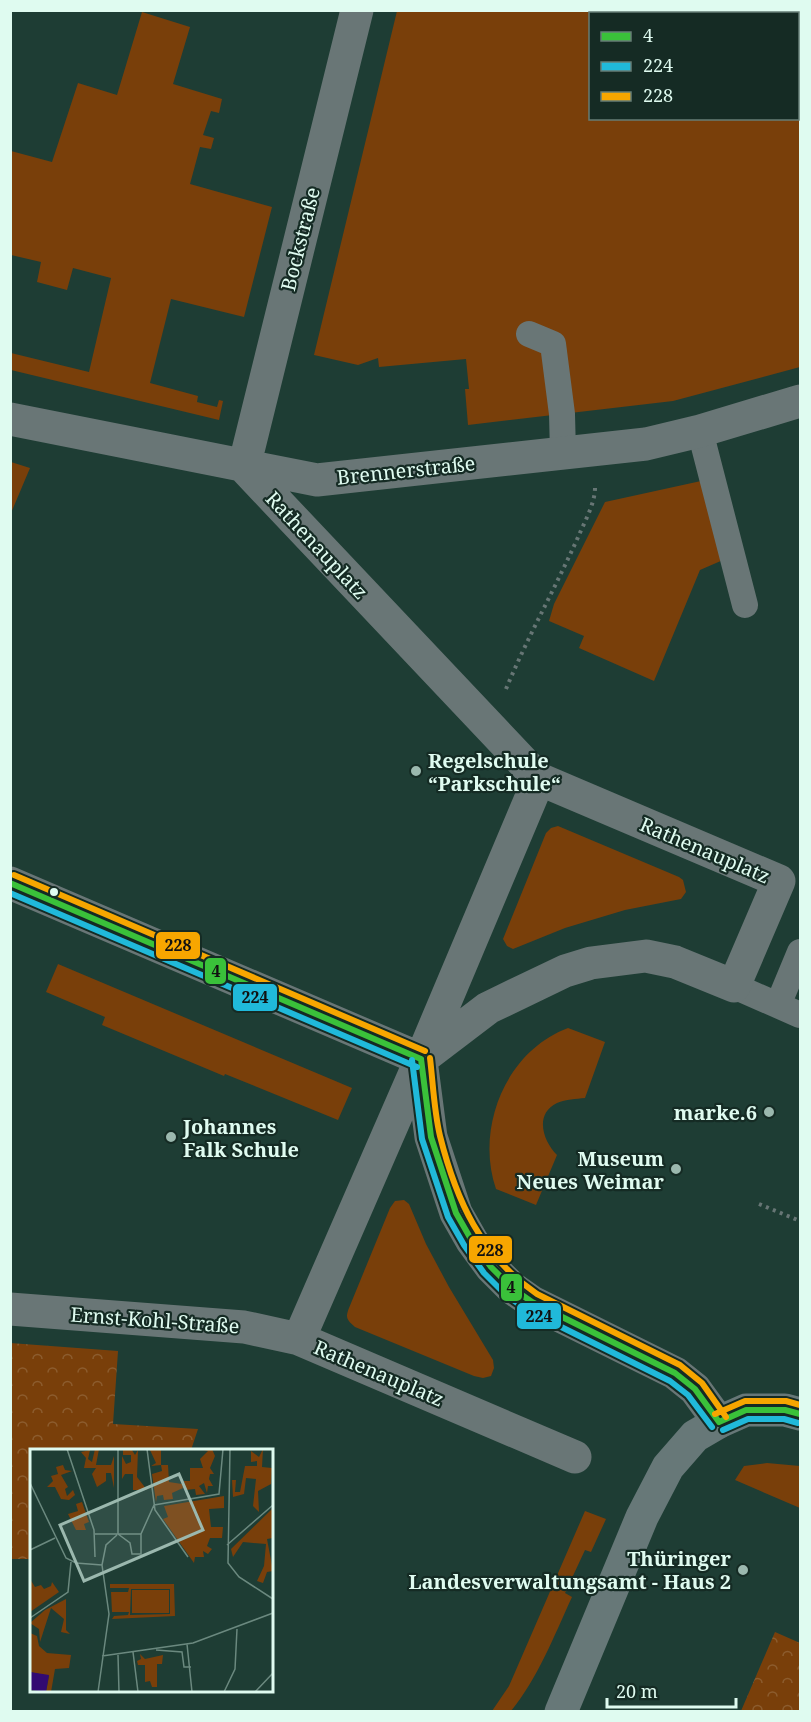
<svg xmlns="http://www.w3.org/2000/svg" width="811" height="1722" font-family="'Noto Serif',serif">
  <defs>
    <pattern id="forest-crowns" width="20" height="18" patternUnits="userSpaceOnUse" patternTransform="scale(1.5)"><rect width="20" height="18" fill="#793f0a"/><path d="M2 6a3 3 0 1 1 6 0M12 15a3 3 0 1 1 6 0" fill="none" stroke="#8c5c2e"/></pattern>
  </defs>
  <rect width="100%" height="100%" fill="#1e3d34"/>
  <path fill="#793f0a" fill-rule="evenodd" d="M397,11H800V367L673,401L468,425L465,389H469L466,359L379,367L378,358L358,365L314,355ZM590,14H798V118H590Z
    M142,12L190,27L173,84L222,99L219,113L211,111L203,135L214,138L211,149L200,147L190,184L272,207L244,317L171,299L150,383L198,396L197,402L217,407L219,400L223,401L219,420L11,370V353L89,372L111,278L73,268L67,290L37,282L41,262L11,255V151L52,162L78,83L117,95Z
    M11,462L30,468L11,513L10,462Z
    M701,481L723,560L700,570L654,681L579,648L584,636L549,621L554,604L605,502Z
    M558,826L679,877L683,880L686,892L681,899L625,910L565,928L513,949L507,946L503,939L546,833L551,828Z
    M58,964L352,1088L338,1120L225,1074L224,1076L102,1025L105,1017L46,992Z
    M568,1028L605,1042L585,1098C576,1099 566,1099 557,1103C534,1114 543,1141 557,1155L536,1205L496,1189C475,1128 506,1051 568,1028Z
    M404,1200L409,1204L426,1244L449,1287L493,1360L494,1368L491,1376L483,1378L474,1376L355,1327C347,1320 345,1318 349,1308L390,1208L395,1201Z
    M767,1463L800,1466V1508L735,1480L744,1466Z
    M585,1511L606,1519L591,1552L585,1550L565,1593L572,1597C554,1636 538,1678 511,1711H492L509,1686Z"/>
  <path fill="url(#forest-crowns)" d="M10,1343L118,1351L113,1424L198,1429L191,1450H32L31,1559H11Z
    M775,1632L800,1643V1711H741Z"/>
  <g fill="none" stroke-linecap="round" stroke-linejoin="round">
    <path stroke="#677675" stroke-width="4" stroke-dasharray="3 4.5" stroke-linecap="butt" d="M506,689C528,636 556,587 579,535C585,521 595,503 595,488
      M759,1204L800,1221"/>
    <path stroke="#697676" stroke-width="26" d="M529,334L553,344L562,414L563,453
      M700,431L745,605
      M734,986L800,1015
      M778,1005L800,952"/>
    <path stroke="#697676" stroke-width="33" d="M10,419L317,480L646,444L700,431L800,401
      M244,467L539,779L779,881L734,986L675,962L646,956L591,963L565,971L488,1008L421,1059
      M244,467L357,10
      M10,883L421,1059
      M421,1060L431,1137L456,1213L472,1241L491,1267L512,1288L532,1302L675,1373L695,1389L719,1422
      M10,1309L244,1327L299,1339L575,1457
      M299,1339L421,1059L539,779"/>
    <path stroke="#677878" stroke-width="33" d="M561,1712L642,1517L668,1467L695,1436L719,1422L746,1410H785L800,1414"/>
    <defs>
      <path id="bus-1" d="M10,883L421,1059
        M421,1059L431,1137L456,1213L472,1241L491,1267L512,1288L532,1302L675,1373L695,1389L719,1422
        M719,1422L746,1410H785L800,1414"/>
      <path id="bus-2" d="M10,893L417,1067
        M412,1060L422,1139L448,1217L464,1245L484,1273L506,1295L527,1310L670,1381L688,1395L712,1427
        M723,1430L748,1419H784L798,1423"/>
      <path id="bus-3" d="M14,875L425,1051
        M430,1058C433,1083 434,1111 440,1136C456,1200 481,1256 537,1294L680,1365L702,1383L726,1417
        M715,1414L745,1401H786L800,1405"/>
    </defs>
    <use href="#bus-1" stroke="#152b24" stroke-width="10"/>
    <use href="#bus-2" stroke="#152b24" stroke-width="10"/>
    <use href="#bus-3" stroke="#152b24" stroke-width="10"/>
    <use href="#bus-1" stroke="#3ac13a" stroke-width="6"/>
    <use href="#bus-2" stroke="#20b9da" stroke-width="6"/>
    <use href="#bus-3" stroke="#f7a600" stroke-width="6"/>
  </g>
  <g fill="#9bb8ae" stroke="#152b24" stroke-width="2">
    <circle cx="416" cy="771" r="6"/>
    <circle cx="769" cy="1112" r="6"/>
    <circle cx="171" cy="1137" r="6"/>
    <circle cx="676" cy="1169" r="6"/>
    <circle cx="743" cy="1570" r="6"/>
  </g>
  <circle fill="#dffbf0" stroke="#152b24" stroke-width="2" cx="54" cy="892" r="5"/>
  <g text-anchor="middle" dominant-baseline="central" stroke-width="4.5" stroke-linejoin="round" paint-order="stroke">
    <g font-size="20" fill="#dffbf0" stroke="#152b24">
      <text transform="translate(300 239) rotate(-76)">Bockstraße</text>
      <text transform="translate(406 470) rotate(-6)">Brennerstraße</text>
      <text transform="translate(317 545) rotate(47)">Rathenauplatz</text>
      <text transform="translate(705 850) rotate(23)">Rathenauplatz</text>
      <text transform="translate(155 1320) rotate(4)">Ernst-Kohl-Straße</text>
      <text transform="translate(379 1373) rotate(23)">Rathenauplatz</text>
    </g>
    <g font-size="20" font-weight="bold" fill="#dffbf0" stroke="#152b24" text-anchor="end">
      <text x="428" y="760" text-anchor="start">Regelschule<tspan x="428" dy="23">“Parkschule“</tspan></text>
      <text x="757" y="1112">marke.6</text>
      <text x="183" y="1126" text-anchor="start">Johannes<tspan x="183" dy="23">Falk Schule</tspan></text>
      <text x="664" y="1158">Museum<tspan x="664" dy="23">Neues Weimar</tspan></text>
      <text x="731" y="1558">Thüringer<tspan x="731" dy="23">Landesverwaltungsamt - Haus 2</tspan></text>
    </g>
  </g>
  <g transform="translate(30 1449)">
    <rect width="243" height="243" fill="#1e3d34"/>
    <path d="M65,0H69L66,16H81L84,7V39L81,24H76V32L67,38L62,25L66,19H54L56,9L51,3L60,1L58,10L62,13ZM93,0L102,1L105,6L108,1L107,28L117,41H103V25H95L92,30V7L96,15L101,13V6H93ZM131,0V16H138L139,33L152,35L153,39L142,44L143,50L134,51L133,46L127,47L126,53L122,25L132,22L131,16L121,17L126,14L120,1ZM171,0H182L185,7L180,19L184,25H180L179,30L183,37H178L177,44L174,34L169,37L175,45L166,46L165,40L155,41L154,32H160V19H173L170,10L178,2ZM233,0L232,18L242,19L241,35L228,42L229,63L223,57L226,30L216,29L214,45L203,48L202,31H206L205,43H210L215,17H227V12L221,13V2L229,8ZM33,16L35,21L42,22L31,26L38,38L35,40L37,47L43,41L45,46L39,51L31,50L25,38H17L23,32L21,27L28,25L26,18ZM194,47V59L179,60L181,78H193L192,89H180L177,97L182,100L178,105L173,102L174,108H165L164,114L133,70L138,68L134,57ZM0,130L5,138L11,136L14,140L21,137L22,133L29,143L0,163ZM80,135H144L145,167L82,170L84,167L98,166L99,163H82L81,143H98L99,139H80ZM101,140H140V165L100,166ZM102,141H139V164H102ZM36,150V181L40,185L31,183L34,170L21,159L10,193L9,180L0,174L15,161ZM110,205L115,210L133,206L132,215H127V238H122L120,232L115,233V216H108L107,212L111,210Z" fill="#793f0a" fill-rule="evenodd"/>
    <path d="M52,53L59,73L54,75L56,81H46L38,65L48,62L46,55ZM243,59V89L237,90L243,122L237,123L233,134L227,132L234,117L236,95L213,93L203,108L201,100ZM0,184L7,187L9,197L17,204L41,206L39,219L25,220L21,243H16L19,227L0,223Z" fill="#793f0a"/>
    <path d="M0,223L19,226L16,243L0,241Z" fill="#320a72"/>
    <path fill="none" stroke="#6b897f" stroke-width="1.5" d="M37,0L64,81L65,108M117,0L125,61L158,108M200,0L198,114L209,128L243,150M0,34L36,109L46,114L72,116M124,56L189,45L193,0M65,85H111M88,85L100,94L102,105H111V85L124,56M88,85V0M197,96L243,56M0,101L25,89M72,116L76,96L87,86M0,169L38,143L41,113M157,195L162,243M126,201L152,203L154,218H161M103,203L108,243M88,206L89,243M72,207L163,194L243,164M68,243L79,165L72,116M194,243L205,220L207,180M225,243L243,224"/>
    <path fill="#9bb8ae" fill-opacity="0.15" stroke="#9bb8ae" stroke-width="3" d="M149,25L173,81L54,132L30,76Z"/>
    <rect width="243" height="243" fill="none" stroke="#dffbf0" stroke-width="3"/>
  </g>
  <g stroke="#152b24" stroke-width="2">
    <rect x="155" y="931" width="46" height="29" rx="6" fill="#f7a600"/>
    <rect x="204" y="957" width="23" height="28" rx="6" fill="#3ac13a"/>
    <rect x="232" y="983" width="46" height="29" rx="6" fill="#20b9da"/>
    <rect x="468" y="1235" width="45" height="29" rx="6" fill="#f7a600"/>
    <rect x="500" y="1273" width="23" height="29" rx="6" fill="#3ac13a"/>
    <rect x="516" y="1302" width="46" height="28" rx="6" fill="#20b9da"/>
  </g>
  <g font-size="16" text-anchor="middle" font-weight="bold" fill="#111">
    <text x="178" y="951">228</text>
    <text x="216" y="977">4</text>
    <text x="255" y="1003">224</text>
    <text x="490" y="1256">228</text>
    <text x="511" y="1293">4</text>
    <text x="539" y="1322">224</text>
  </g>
  <rect width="811" height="1722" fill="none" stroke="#dffbf0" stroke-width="24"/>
  <rect x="589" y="12" width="210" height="108" fill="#152b24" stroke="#667e76" stroke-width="1.5"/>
  <rect x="601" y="32" width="30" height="9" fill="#3ac13a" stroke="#667e76" stroke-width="1.5"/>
  <text x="643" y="42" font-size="18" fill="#dffbf0">4</text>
  <rect x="601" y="62" width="30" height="9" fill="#20b9da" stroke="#667e76" stroke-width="1.5"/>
  <text x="643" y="72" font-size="18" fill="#dffbf0">224</text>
  <rect x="601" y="92" width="30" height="9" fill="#f7a600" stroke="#667e76" stroke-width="1.5"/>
  <text x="643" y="102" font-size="18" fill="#dffbf0">228</text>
  <path d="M607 1698v9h129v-9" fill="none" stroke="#dffbf0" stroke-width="3"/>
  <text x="616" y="1698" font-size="18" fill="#dffbf0" stroke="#152b24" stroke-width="4.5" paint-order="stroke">20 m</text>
</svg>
